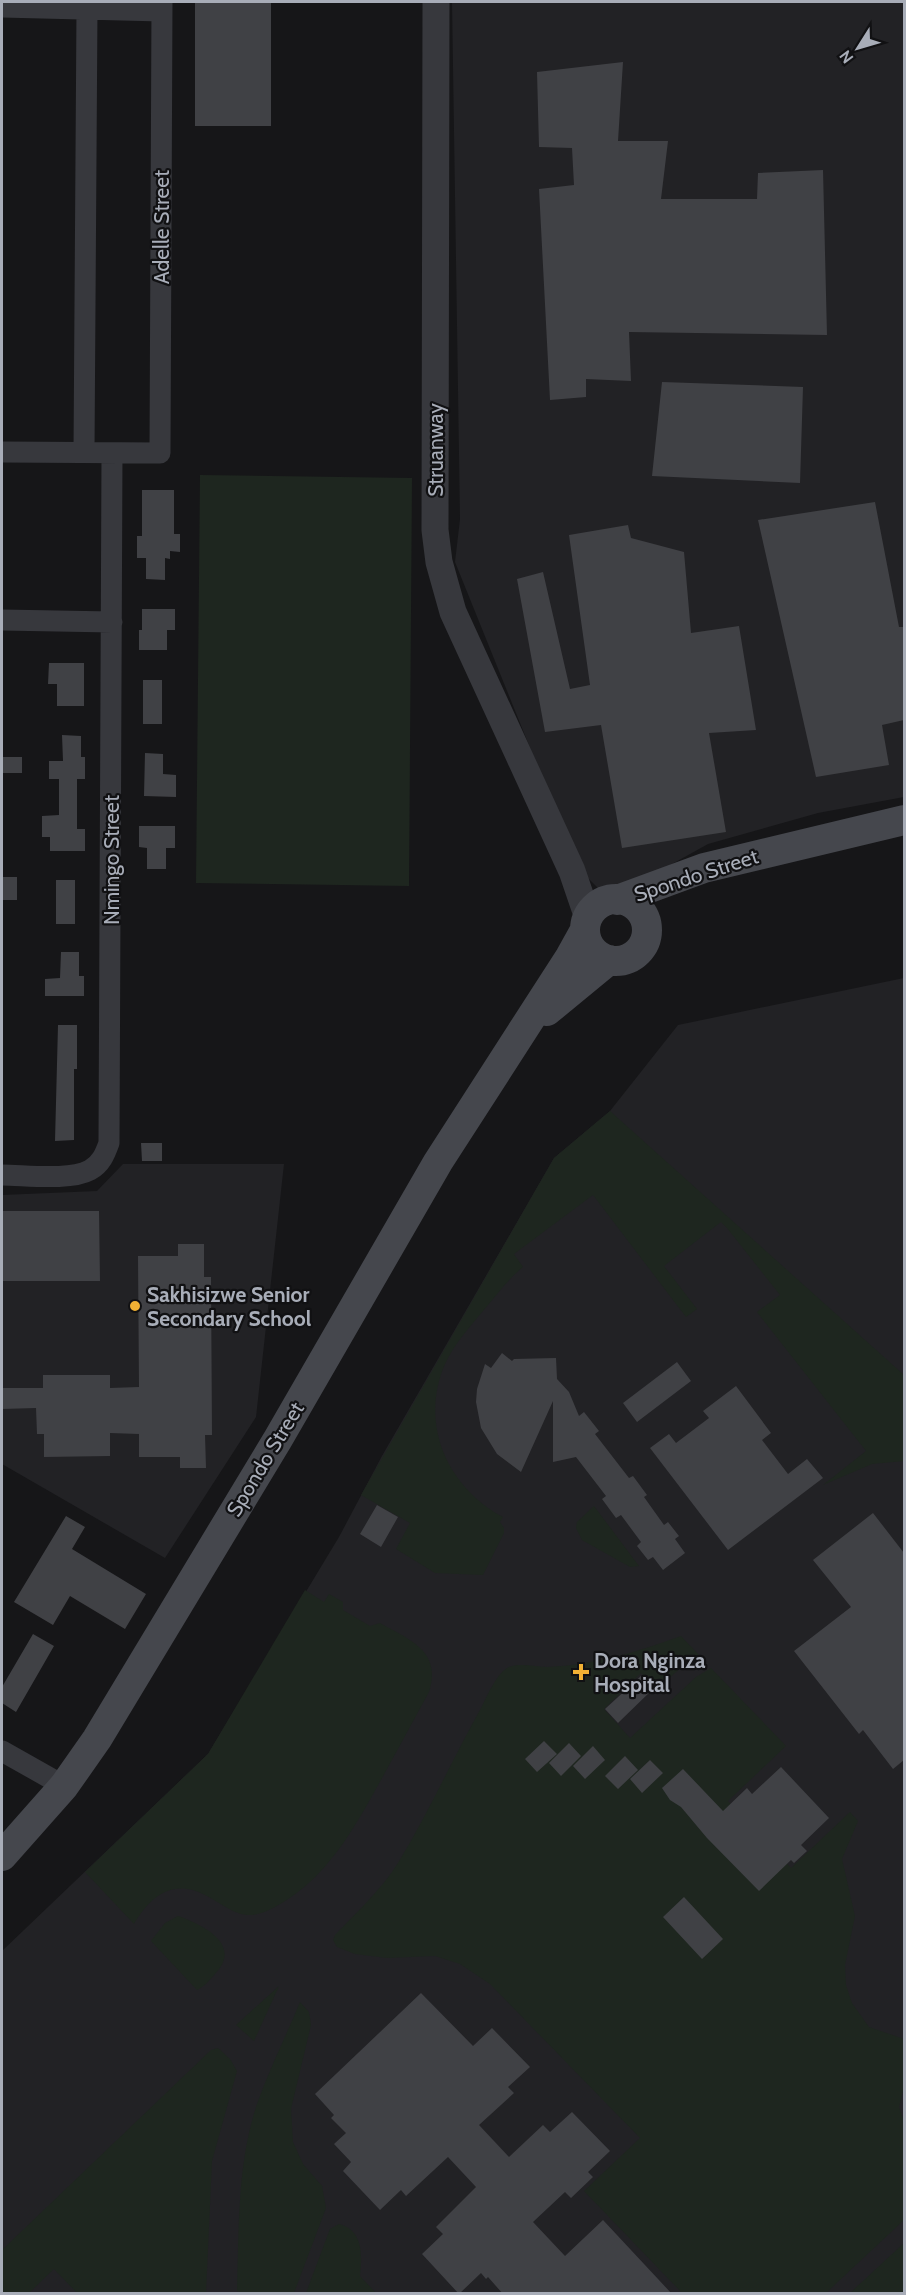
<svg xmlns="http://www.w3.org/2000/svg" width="906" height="2295" font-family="Cabin,sans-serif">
  <rect width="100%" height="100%" fill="#161618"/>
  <path fill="#222225" d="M452,2H904V797L818,813L708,844L609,899L579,869L455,562L460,519Z
    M904,978V2293L2,2294V1951L208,1754L339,1537L382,1456L554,1158L610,1111L678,1025Z
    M123,1164H284L256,1417L165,1558L2,1464V1195L97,1191Z"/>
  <path fill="#1e261f" d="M200,475L412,478L409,886L196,883Z
    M610,1111L904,1375V1461L872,1464L823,1485L866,1451L757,1312L780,1295L727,1228L721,1222L664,1266L697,1309L686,1317L593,1195L514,1254L523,1267C507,1280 496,1296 483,1311C469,1328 454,1344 445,1364C419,1424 447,1487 503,1517L500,1522L504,1528V1533L483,1575L435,1573L396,1549L410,1523L361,1495L554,1158Z
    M594,1506L639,1566L630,1567L582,1540L576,1528L577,1522Z
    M305,1590L324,1602L329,1594L343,1602V1610L370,1626L380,1623C410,1640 442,1651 429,1692C413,1721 397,1751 381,1780C353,1830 327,1879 275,1907C243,1925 232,1909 205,1895C172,1878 150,1897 134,1924L85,1872L208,1754Z
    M681,1636L699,1655L684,1665L657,1689L641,1673L604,1709L630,1738L696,1677L711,1668L786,1746L728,1801L791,1868L850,1812L858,1821L842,1859L855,1916L845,1965L846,1985L852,2003L869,2027L904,2039V2087L899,2107L904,2121V2220L826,2293H682L584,2191L640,2138L490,1984L460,1964L435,1956L387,1958L355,1954L337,1947L333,1940L335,1935C357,1912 381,1890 398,1863C428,1814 452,1760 480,1710C487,1697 495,1676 507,1668C518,1662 536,1667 548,1667C594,1665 638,1652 681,1636Z
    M178,1916C204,1925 243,1945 215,1974C209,1981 205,1986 197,1990L151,1941L165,1923Z
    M279,1986L254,2041L236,2025Z
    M300,2002L309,2012L311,2025L291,2109L293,2142L303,2164L322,2186L326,2208L294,2293H243L237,2291C239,2229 237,2164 257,2104C269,2070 286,2036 300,2002Z
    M218,2048L230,2059L237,2071L212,2161L206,2293H77L54,2269L29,2293H2V2250L211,2050Z
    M339,2224C364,2230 362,2257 360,2276L376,2293H306L330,2229Z
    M904,2243V2293H850Z"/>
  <path fill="#404145" d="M195,2H271V126H195Z
    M623,62L618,141H668L661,199H757L758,173L823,170L827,335L629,332L631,381L586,379V397L550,400L539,189L574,185L572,148L539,147L537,72Z
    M662,382L803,387L800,483L652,476Z
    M142,490H174V534H180V552L170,551V559L165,558V580L146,579V558H137V536H142Z
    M875,502L899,627H904V720L882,725L889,765L816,777L758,520Z
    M628,525L631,538L684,552L691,633L739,626L756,730L709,733L726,832L622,848L601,725L545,732L517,579L543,572L570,689L590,685L569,535Z
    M142,609H175V630H167V650H139V630H142Z
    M49,663H84V706H57V684H48Z
    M143,680H162V724H143Z
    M62,735L81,736V757H85V779H77V829H85V851H50V837H42V816L59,815V779H49V761H63Z
    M145,753L163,754V774L176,775V797L144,796Z
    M2,757H22V773H2Z
    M139,826H175V848H166V869H147V848L139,847Z
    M2,877H17V900H2Z
    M56,880H75V924H56Z
    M61,952H79V976H84V996H45V979L60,978Z
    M58,1025H77V1069H74V1140L55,1141Z
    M141,1143H162V1161H142Z
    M2,1211H99L100,1281H2Z
    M178,1244H204V1277H211L212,1435H205L206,1468H180V1457H139V1434L110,1433V1456L44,1457V1434H37L36,1408L2,1409V1388H43V1375H110V1388L139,1387L138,1256H178Z
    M502,1353L512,1361L514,1359L556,1358L557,1379L569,1392L579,1416L584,1412L599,1431L595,1434L629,1478L633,1476L647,1495L644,1497L664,1525L668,1522L679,1536L675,1539L685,1553L663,1570L653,1557L648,1560L637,1546L641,1542L621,1515L616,1518L602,1499L606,1496L576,1457L553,1462V1401L521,1472L497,1454L481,1428L476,1402L477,1389L485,1364L491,1368Z
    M677,1362L691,1381L637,1422L623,1403Z
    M736,1386L771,1433L762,1440L788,1474L807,1459L823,1478L728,1550L650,1448L669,1434L676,1443L709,1418L703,1411Z
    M377,1505L398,1517L381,1547L360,1534Z
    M873,1513L904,1553V1760L893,1769L863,1730L859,1734L794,1651L851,1607L813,1560Z
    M66,1516L85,1527L72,1549L146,1594L125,1629L70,1596L53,1625L14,1602Z
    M33,1634L54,1646L16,1712L2,1703V1687Z
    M641,1676L653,1689L618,1723L605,1709Z
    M544,1741L557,1754L537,1772L525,1759Z
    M569,1743L581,1756L561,1776L549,1763Z
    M593,1746L605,1760L585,1779L573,1766Z
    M625,1756L638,1770L618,1789L605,1776Z
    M650,1760L663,1773L642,1793L630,1779Z
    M781,1767L829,1818L801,1845L807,1851L794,1863L791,1860L759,1891L707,1838L681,1807L670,1800L662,1788L683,1769L723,1811L747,1788L752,1794Z
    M684,1897L723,1939L702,1959L663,1917Z
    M421,1993L473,2046L492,2028L530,2067L508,2087L514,2093L479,2125L509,2157L543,2125L550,2132L572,2112L610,2151L588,2172L593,2177L571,2198L565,2192L533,2222L565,2256L603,2220L672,2294H503L488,2277L486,2279L481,2273L459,2294L422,2254L443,2234L436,2227L476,2187L448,2157L406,2196L401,2190L380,2210L343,2171L351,2162L334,2144L346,2133L331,2118L334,2115L315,2094Z"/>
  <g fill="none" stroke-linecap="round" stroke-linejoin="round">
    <path stroke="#37383d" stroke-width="21" d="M2,7L162,11
      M2,452L160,453L162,2
      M84,452L87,8
      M2,620L112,622
      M2,1175C25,1175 70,1181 90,1170C101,1164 105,1154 109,1143L112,454
      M2,1751L64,1786"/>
    <path stroke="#37383d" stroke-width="27" d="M436,2L435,530L439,562L453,612L572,871L588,918"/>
    <path stroke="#45474d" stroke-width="30" d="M585 930a31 31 0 1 1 62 0a31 31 0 1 1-62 0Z
      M617,900L704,868L904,820
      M547,1011L609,960
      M2,1856L64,1786L97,1739L278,1439L438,1162L570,957L585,930"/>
  </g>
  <g fill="#f2b134" stroke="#111113" stroke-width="2">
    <circle cx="135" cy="1306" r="6"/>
    <path d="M578 1663h6v6h6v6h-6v6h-6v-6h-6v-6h6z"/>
  </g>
  <g text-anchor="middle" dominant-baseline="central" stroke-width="4.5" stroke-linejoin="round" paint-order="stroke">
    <g font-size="21" fill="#a8adb8" stroke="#111113">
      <text transform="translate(161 227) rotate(-90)">Adelle Street</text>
      <text transform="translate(435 450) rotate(-90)">Struanway</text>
      <text transform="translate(111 860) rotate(-90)">Nmingo Street</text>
      <text transform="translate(696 875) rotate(-18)">Spondo Street</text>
      <text transform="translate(265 1459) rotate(-59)">Spondo Street</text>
    </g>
    <g font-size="21" font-weight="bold" fill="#a8adb8" stroke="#111113" text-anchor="start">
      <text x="147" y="1294">Sakhisizwe Senior<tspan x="147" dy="24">Secondary School</tspan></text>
      <text x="594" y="1660">Dora Nginza<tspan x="594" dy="24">Hospital</tspan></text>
    </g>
  </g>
  <rect width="906" height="2295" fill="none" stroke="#a8adb8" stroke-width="6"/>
  <g transform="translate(858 48) rotate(233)" stroke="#111113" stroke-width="4.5" paint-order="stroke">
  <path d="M0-4.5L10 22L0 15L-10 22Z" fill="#a8adb8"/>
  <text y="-9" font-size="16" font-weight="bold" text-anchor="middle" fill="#a8adb8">N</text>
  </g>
</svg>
